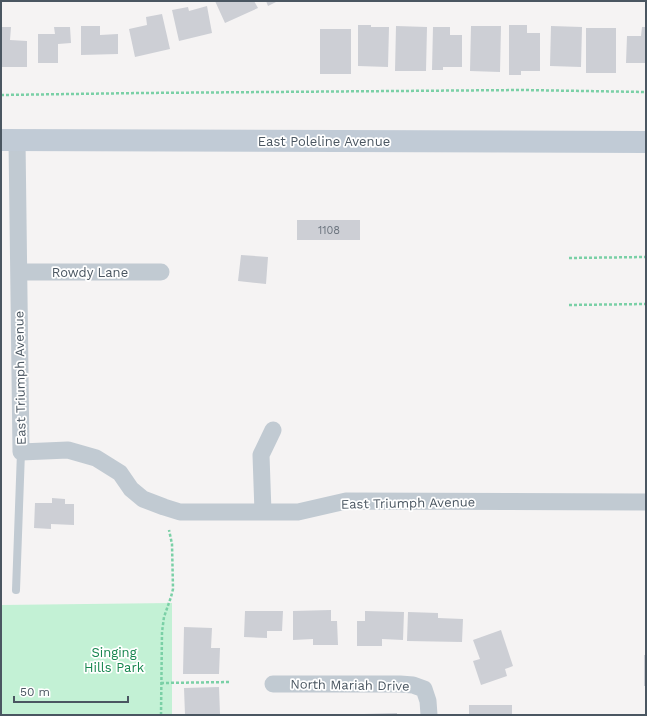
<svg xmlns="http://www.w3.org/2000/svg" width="647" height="716" font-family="'Work Sans',sans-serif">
  <rect width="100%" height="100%" fill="#f5f3f3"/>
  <path fill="#c3f1d5" d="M172,603V715H1V605Z"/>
  <path fill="#cdcfd5" d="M215,1H254L258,8L225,23Z
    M266,1H278L268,6Z
    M207,6L212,33L179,41L172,10L188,7L189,11Z
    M162,14L170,49L135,57L129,29L147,25L146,17Z
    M358,25H371V27H389L388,67L358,66Z
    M509,25H527V33H540V71H521V75H509Z
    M81,26H100V35L118,34V54L81,55Z
    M396,26L427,27L426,71H395Z
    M471,26H501L500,72L470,71Z
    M551,26L582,27L581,67L550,66Z
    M1,27H11L10,40L27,41V67H1Z
    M54,27H70L71,43L58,44V63H38V34H55Z
    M433,27H450V35H462V67H443V70H432Z
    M642,27H646V63H626L627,36H641Z
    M586,28H616V73H586Z
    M320,29H351V74H320Z
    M297,220H360V240H297Z
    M241,255L268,257L266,284L238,281Z
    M52,498L65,499V504H74V525L51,524V529L34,528L35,503H52Z
    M331,610V621H337L338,645H313V639L293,640V611Z
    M245,611H283L282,631H267V638L244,637Z
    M365,611L404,612L403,640L382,639V646H357V621H365Z
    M408,612L438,613V618L463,619L462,642L407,641Z
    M184,627L212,628L211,648H220L219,674H183Z
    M501,630L513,666L505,669L507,676L481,685L473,661L480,659L473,640Z
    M644,655H646V686H644Z
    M219,687L220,714H213V715H185L184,688Z
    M469,705H512V715H469Z
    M397,713V715H364V714Z"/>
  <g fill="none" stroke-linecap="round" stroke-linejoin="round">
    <path stroke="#7ad0a6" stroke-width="2.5" stroke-dasharray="3 2" stroke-linecap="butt" d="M1,95L142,93L522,90L646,92
      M569,258L646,257
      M569,305L646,304
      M161,683L230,682
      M161,715L162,632L164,617L171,597L173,589L172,544L169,530"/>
    <path stroke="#c1cad2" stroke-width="8" d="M16,590L21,452"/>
    <path stroke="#c1cad2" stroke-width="17" d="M17,140L21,452L68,450L96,458L120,473L131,489L143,499L164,507L180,512H298L346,501L646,502
      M19,272H161
      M263,512L261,455L273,430
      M273,684H400L413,685L424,689L428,701L429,715"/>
    <path stroke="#c1cbd6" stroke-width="22" d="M1,140L646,142"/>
  </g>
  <g text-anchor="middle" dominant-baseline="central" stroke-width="3.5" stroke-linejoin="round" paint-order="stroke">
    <g font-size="11" fill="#6b747e">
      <text x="329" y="230">1108</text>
    </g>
    <g font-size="13" fill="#4a5661" stroke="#fff">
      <text x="324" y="141">East Poleline Avenue</text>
      <text x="90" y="272">Rowdy Lane</text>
      <text transform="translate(20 378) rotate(-91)">East Triumph Avenue</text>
      <text transform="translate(408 503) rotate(-1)">East Triumph Avenue</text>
      <text transform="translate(350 685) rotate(1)">North Mariah Drive</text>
    </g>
    <g font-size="13" fill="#17864f" stroke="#fff">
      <text x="114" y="652">Singing<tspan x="114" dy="15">Hills Park</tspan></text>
    </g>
  </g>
  <rect width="647" height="716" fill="none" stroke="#4a5661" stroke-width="4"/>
  <path d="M14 696v6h114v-6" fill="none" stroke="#4a5661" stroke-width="2"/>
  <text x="20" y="696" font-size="12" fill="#4a5661" stroke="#ffffff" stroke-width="3" paint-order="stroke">50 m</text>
</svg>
